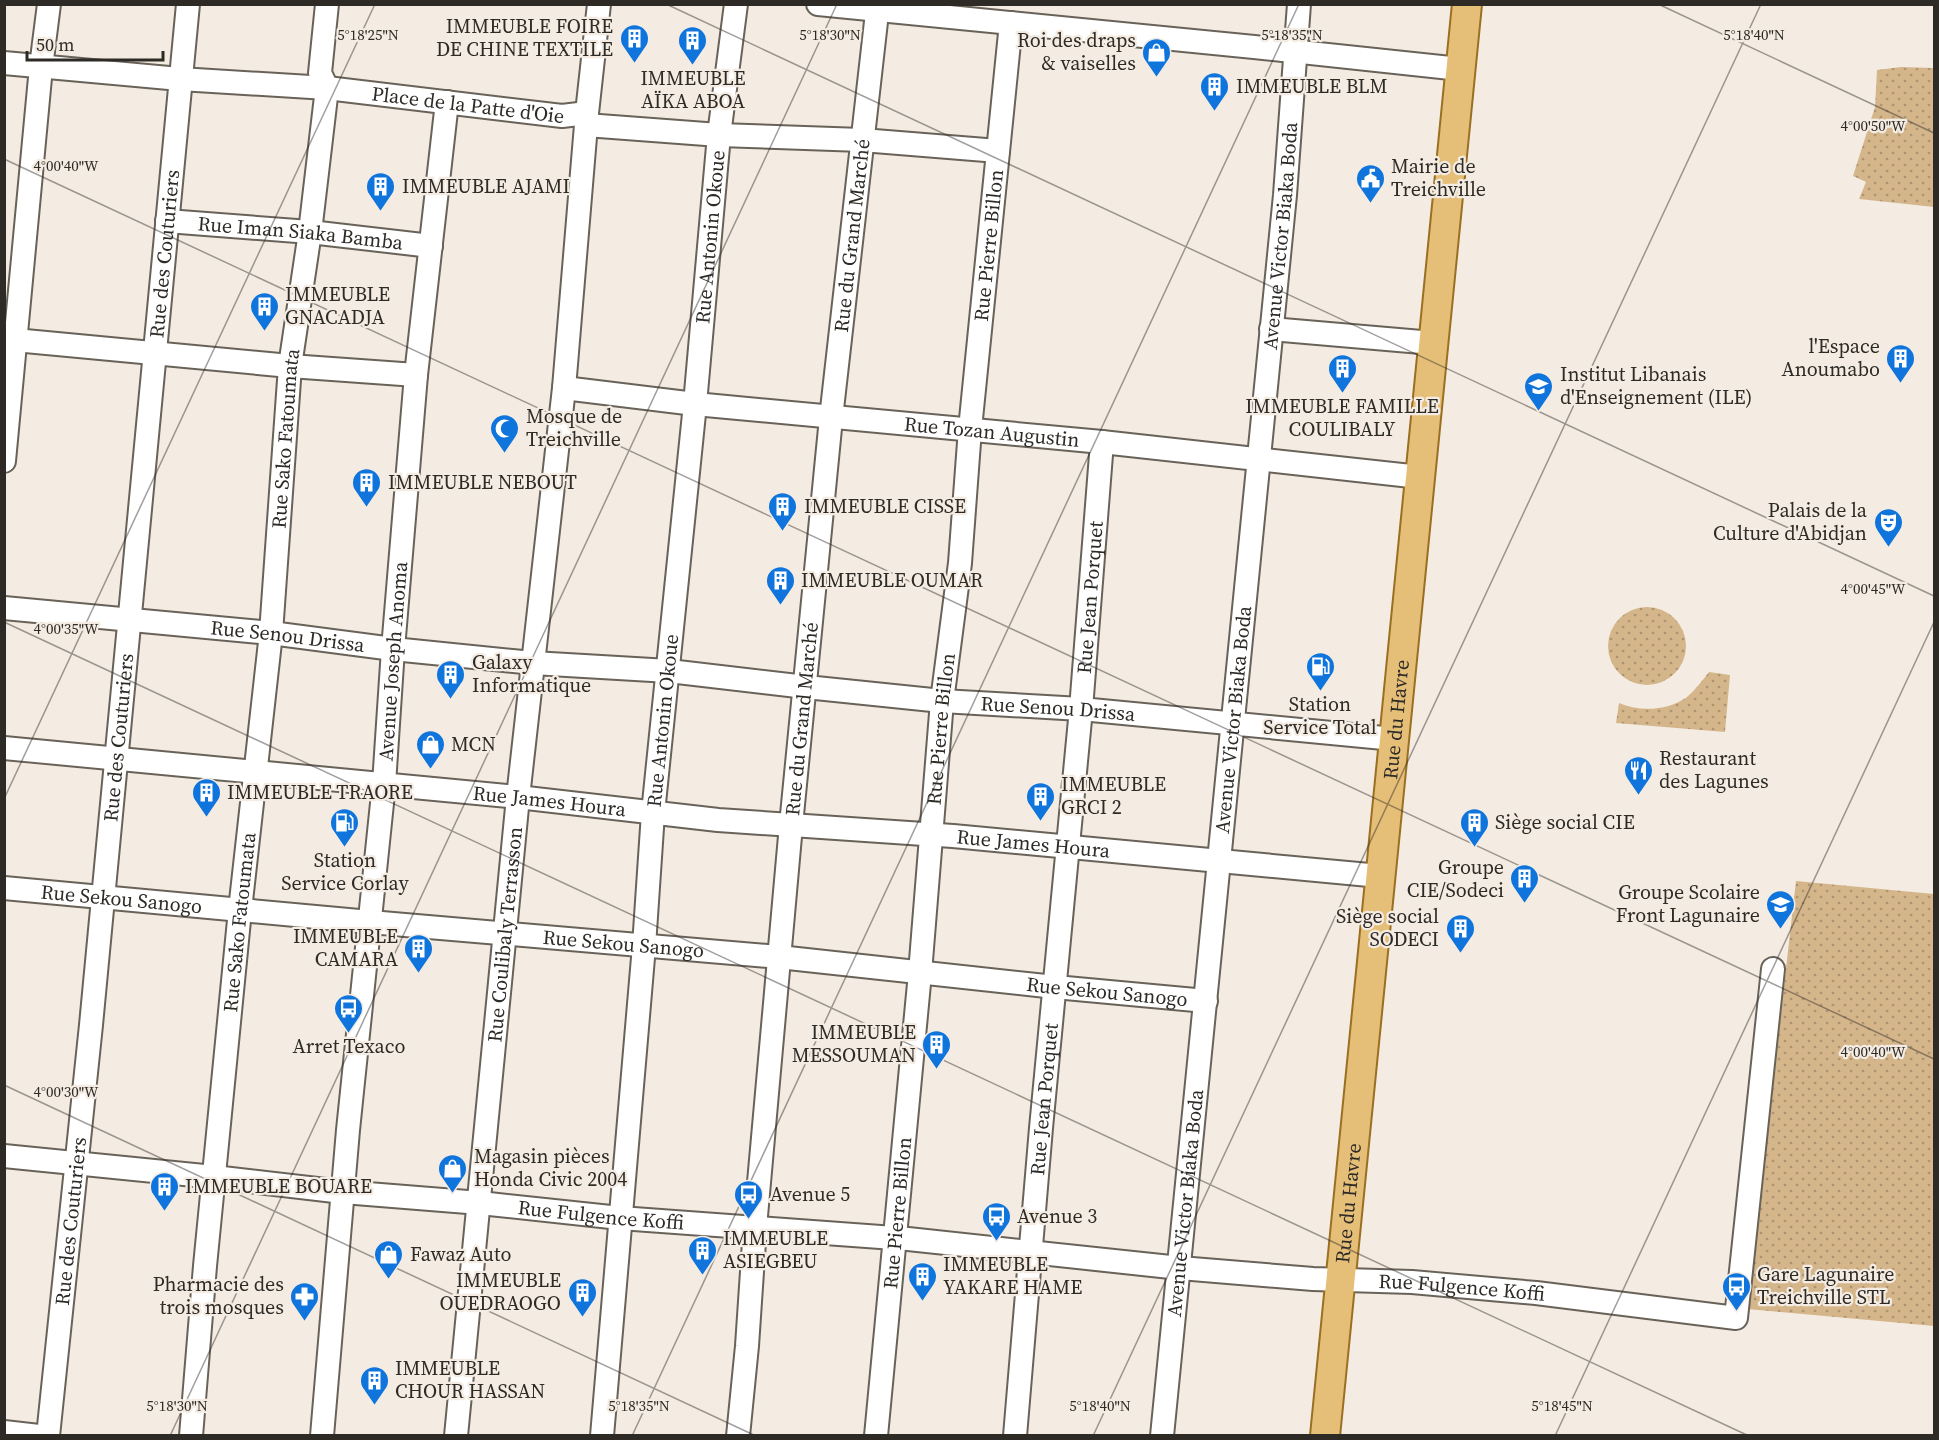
<svg xmlns="http://www.w3.org/2000/svg" width="1939" height="1440" font-family="'Source Serif 4',serif">
  <defs>
    <pattern id="grass-dots" width="8" height="8" patternUnits="userSpaceOnUse" patternTransform="scale(1.5)"><rect width="8" height="8" fill="#d5b68b"/><path d="M2 2h.1M6 6h.1" fill="none" stroke="#ad9472" stroke-width="1.8" stroke-linecap="round"/></pattern>
  </defs>
  <rect width="100%" height="100%" fill="#f4ece2"/>
  <path fill="url(#grass-dots)" d="M1901,67L1934,68V207L1859,199L1866,182L1853,176L1875,107L1877,70Z
    M1608 646a39 39 0 1 1 78 0a39 39 0 1 1-78 0Z
    M1709,672L1730,675L1725,732L1616,723L1619,703C1639,712 1668,711 1687,697C1695,690 1702,681 1709,672Z
    M1796,881L1934,894V1326L1747,1309Z"/>
  <g fill="none" stroke-linecap="round" stroke-linejoin="round">
    <defs>
      <g id="minor">
        <path d="M818,4L1254,47L1460,69"/>
        <path id="s1" d="M4,63L180,79L327,88L562,116L587,113"/>
        <path d="M586,125L719,135L862,140L998,151"/>
        <path id="s2" d="M167,221L310,232L431,246"/>
        <path d="M1271,329L1433,343"/>
        <path d="M4,339L290,366L416,375"/>
        <path id="s3" d="M564,388L695,404L1102,442L1420,477"/>
        <path d="M4,461L41,67L49,4"/>
        <path id="s4" d="M4,608L271,633L393,649L533,663L669,671L806,687L942,701L1081,709L1394,739"/>
        <path id="s5" d="M4,748L518,797L718,820L953,836L1380,876"/>
        <path id="s6" d="M4,888L370,922L779,957L1055,987L1206,1001"/>
        <path id="s7" d="M4,1156L214,1177L343,1192L480,1203L620,1218L908,1239L1180,1268L1313,1279L1412,1282L1536,1293L1736,1318L1773,969"/>
        <path d="M4,1432L39,1436"/>
        <path id="s8" d="M48,1436L91,1025L188,4"/>
        <path id="s9" d="M191,1436L205,1266L240,910L271,633L290,366L310,232L327,88L320,73L327,4"/>
        <path id="s10" d="M322,1436L348,1130L384,784L393,649L416,375L447,102"/>
        <path id="s11" d="M456,1436L518,797L564,388L587,113L599,4"/>
        <path id="s12" d="M602,1436L644,946L653,813L695,404L719,135L736,4"/>
        <path id="s13" d="M738,1436L747,1346L755,1227L791,825L831,418L878,4"/>
        <path id="s14" d="M876,1436L920,973L942,701L960,563L970,429L1011,23"/>
        <path id="s15" d="M1015,1436L1041,1128L1081,709L1102,442"/>
        <path id="s16" d="M1162,1436L1285,195L1299,4"/>
      </g>
      <g id="major">
        <path id="s17" d="M1325,1436L1467,4"/>
      </g>
    </defs>
    <use href="#minor" stroke="#686258" stroke-width="26"/>
    <use href="#major" stroke="#9a6f21" stroke-width="32"/>
    <use href="#minor" stroke="#fff" stroke-width="22"/>
    <use href="#major" stroke="#e5be78" stroke-width="28"/>
  </g>
  <path fill="none" stroke="#2e2b27" stroke-width="1.5" stroke-opacity="0.45" d="M666,4L1934,596M1658,4L1934,133M4,159L1934,1059M4,622L1749,1436M4,799L375,4M4,1085L756,1436M170,1436L837,4M632,1436L1299,4M1093,1436L1761,4M1555,1436L1934,622"/>
  <defs>
    <symbol id="building-pin" viewBox="-11 -11 22 30"><path d="M0 17L-7.5 6A9.5 9.5 0 1 1 7.5 6Z" fill="#0f74dc" stroke="#f4ece2"/><path d="M-4-6H4V6H1V3H-1V6H-4ZM-2.5-4.3h1.7v1.8h-1.7ZM.8-4.3h1.7v1.8H.8ZM-2.5-1h1.7V.8h-1.7ZM.8-1h1.7V.8H.8Z" fill="#fff"/></symbol>
    <symbol id="shop-pin" viewBox="-11 -11 22 30"><path d="M0 17L-7.5 6A9.5 9.5 0 1 1 7.5 6Z" fill="#0f74dc" stroke="#f4ece2"/><path d="M-5-2.5h2.3a2.7 3.5 0 0 1 5.4 0H5L5.5 6h-11ZM-1.5-2.5h3a1.5 2.3 0 0 0-3 0Z" fill="#fff"/></symbol>
    <symbol id="civic-pin" viewBox="-11 -11 22 30"><path d="M0 17L-7.5 6A9.5 9.5 0 1 1 7.5 6Z" fill="#0f74dc" stroke="#f4ece2"/><path d="M-.6-6.5H3V-4.5H.6V-3L4-1V1h2V6H-6V1h2V-1L-.6-3ZM-1.2 2.5V6h2.4V2.5Z" fill="#fff"/></symbol>
    <symbol id="school-pin" viewBox="-11 -11 22 30"><path d="M0 17L-7.5 6A9.5 9.5 0 1 1 7.5 6Z" fill="#0f74dc" stroke="#f4ece2"/><path d="M0-5L7-2L0 1L-7-2ZM-4 1L0 2.5L4 1V4Q0 6-4 4Z" fill="#fff"/></symbol>
    <symbol id="mosque-pin" viewBox="-11 -11 22 30"><path d="M0 17L-7.5 6A9.5 9.5 0 1 1 7.5 6Z" fill="#0f74dc" stroke="#f4ece2"/><path d="M3.5-4.9A6 6 0 1 0 3.5 4.9A5 5 0 1 1 3.5-4.9Z" fill="#fff"/></symbol>
    <symbol id="theatre-pin" viewBox="-11 -11 22 30"><path d="M0 17L-7.5 6A9.5 9.5 0 1 1 7.5 6Z" fill="#0f74dc" stroke="#f4ece2"/><path d="M-5-5.5Q0-4 5-5.5V0Q5 5 0 6Q-5 5-5 0ZM-3.3-2.5H-1v1.5H-3.3ZM1-2.5H3.3v1.5H1ZM-2.8 1Q0 5.5 2.8 1Z" fill="#fff"/></symbol>
    <symbol id="fuel-pin" viewBox="-11 -11 22 30"><path d="M0 17L-7.5 6A9.5 9.5 0 1 1 7.5 6Z" fill="#0f74dc" stroke="#f4ece2"/><path d="M-5.5-6h7V0h2V4h1.3V-2.5L3-4.5l.8-.8L6-3V5H2.5V1h-1V6h-7ZM-4.2-4.7v3.2H.2V-4.7Z" fill="#fff"/></symbol>
    <symbol id="restaurant-pin" viewBox="-11 -11 22 30"><path d="M0 17L-7.5 6A9.5 9.5 0 1 1 7.5 6Z" fill="#0f74dc" stroke="#f4ece2"/><path d="M-5-6h1v4h1v-4h1v4h1v-4h1v5L-1.5 .5V6h-2V.5L-5-1ZM5-6V6H3V1.5H1.5Q1.5-4 5-6Z" fill="#fff"/></symbol>
    <symbol id="bus-pin" viewBox="-11 -11 22 30"><path d="M0 17L-7.5 6A9.5 9.5 0 1 1 7.5 6Z" fill="#0f74dc" stroke="#f4ece2"/><path d="M-5-6H5V4H4V6H2V4H-2V6H-4V4H-5ZM-3.5-4V0h7V-4ZM-3.5 1.2v1.5H-2V1.2ZM2 1.2v1.5H3.5V1.2Z" fill="#fff"/></symbol>
    <symbol id="pharmacy-pin" viewBox="-11 -11 22 30"><path d="M0 17L-7.5 6A9.5 9.5 0 1 1 7.5 6Z" fill="#0f74dc" stroke="#f4ece2"/><path d="M-2-6h4v4h4v4h-4v4h-4v-4h-4v-4h4Z" fill="#fff"/></symbol>
  </defs>
  <g fill-rule="evenodd">
    <use href="#building-pin" x="618" y="22" width="33" height="45"/>
    <use href="#building-pin" x="676" y="24" width="33" height="45"/>
    <use href="#shop-pin" x="1140" y="36" width="33" height="45"/>
    <use href="#building-pin" x="1198" y="70" width="33" height="45"/>
    <use href="#civic-pin" x="1354" y="162" width="33" height="45"/>
    <use href="#building-pin" x="364" y="170" width="33" height="45"/>
    <use href="#building-pin" x="248" y="290" width="33" height="45"/>
    <use href="#building-pin" x="1884" y="342" width="33" height="45"/>
    <use href="#building-pin" x="1326" y="352" width="33" height="45"/>
    <use href="#school-pin" x="1522" y="370" width="33" height="45"/>
    <use href="#mosque-pin" x="488" y="412" width="33" height="45"/>
    <use href="#building-pin" x="350" y="466" width="33" height="45"/>
    <use href="#building-pin" x="766" y="490" width="33" height="45"/>
    <use href="#theatre-pin" x="1872" y="506" width="33" height="45"/>
    <use href="#building-pin" x="764" y="564" width="33" height="45"/>
    <use href="#fuel-pin" x="1304" y="650" width="33" height="45"/>
    <use href="#building-pin" x="434" y="658" width="33" height="45"/>
    <use href="#shop-pin" x="414" y="728" width="33" height="45"/>
    <use href="#restaurant-pin" x="1622" y="754" width="33" height="45"/>
    <use href="#building-pin" x="190" y="776" width="33" height="45"/>
    <use href="#building-pin" x="1024" y="780" width="33" height="45"/>
    <use href="#fuel-pin" x="328" y="806" width="33" height="45"/>
    <use href="#building-pin" x="1458" y="806" width="33" height="45"/>
    <use href="#building-pin" x="1508" y="862" width="33" height="45"/>
    <use href="#school-pin" x="1764" y="888" width="33" height="45"/>
    <use href="#building-pin" x="1444" y="912" width="33" height="45"/>
    <use href="#building-pin" x="402" y="932" width="33" height="45"/>
    <use href="#bus-pin" x="332" y="992" width="33" height="45"/>
    <use href="#building-pin" x="920" y="1028" width="33" height="45"/>
    <use href="#shop-pin" x="436" y="1152" width="33" height="45"/>
    <use href="#building-pin" x="148" y="1170" width="33" height="45"/>
    <use href="#bus-pin" x="732" y="1178" width="33" height="45"/>
    <use href="#bus-pin" x="980" y="1200" width="33" height="45"/>
    <use href="#building-pin" x="686" y="1234" width="33" height="45"/>
    <use href="#shop-pin" x="372" y="1238" width="33" height="45"/>
    <use href="#building-pin" x="906" y="1260" width="33" height="45"/>
    <use href="#bus-pin" x="1720" y="1270" width="33" height="45"/>
    <use href="#building-pin" x="566" y="1276" width="33" height="45"/>
    <use href="#pharmacy-pin" x="288" y="1280" width="33" height="45"/>
    <use href="#building-pin" x="358" y="1364" width="33" height="45"/>
  </g>
  <g text-anchor="middle" dominant-baseline="central" stroke-width="4.5" stroke-linejoin="round" paint-order="stroke">
    <g font-size="20" fill="#2e2b27" stroke="#f4ece2" text-anchor="start">
      <text x="613" y="26" text-anchor="end">IMMEUBLE FOIRE<tspan x="613" dy="23">DE CHINE TEXTILE</tspan></text>
      <text x="1136" y="40" text-anchor="end">Roi des draps<tspan x="1136" dy="23">&amp; vaiselles</tspan></text>
      <text x="693" y="78" text-anchor="middle">IMMEUBLE<tspan x="693" dy="23">AÏKA ABOA</tspan></text>
      <text x="1236" y="86">IMMEUBLE BLM</text>
      <text x="1391" y="166">Mairie de<tspan x="1391" dy="23">Treichville</tspan></text>
      <text x="402" y="186">IMMEUBLE AJAMI</text>
      <text x="285" y="294">IMMEUBLE<tspan x="285" dy="23">GNACADJA</tspan></text>
      <text x="1880" y="346" text-anchor="end">l'Espace<tspan x="1880" dy="23">Anoumabo</tspan></text>
      <text x="1560" y="374">Institut Libanais<tspan x="1560" dy="23">d'Enseignement (ILE)</tspan></text>
      <text x="1342" y="406" text-anchor="middle">IMMEUBLE FAMILLE<tspan x="1342" dy="23">COULIBALY</tspan></text>
      <text x="526" y="416">Mosque de<tspan x="526" dy="23">Treichville</tspan></text>
      <text x="388" y="482">IMMEUBLE NEBOUT</text>
      <text x="804" y="506">IMMEUBLE CISSE</text>
      <text x="1867" y="510" text-anchor="end">Palais de la<tspan x="1867" dy="23">Culture d'Abidjan</tspan></text>
      <text x="801" y="580">IMMEUBLE OUMAR</text>
      <text x="472" y="662">Galaxy<tspan x="472" dy="23">Informatique</tspan></text>
      <text x="1320" y="704" text-anchor="middle">Station<tspan x="1320" dy="23">Service Total</tspan></text>
      <text x="451" y="744">MCN</text>
      <text x="1659" y="758">Restaurant<tspan x="1659" dy="23">des Lagunes</tspan></text>
      <text x="1061" y="784">IMMEUBLE<tspan x="1061" dy="23">GRCI 2</tspan></text>
      <text x="227" y="792">IMMEUBLE TRAORE</text>
      <text x="1495" y="822">Siège social CIE</text>
      <text x="345" y="860" text-anchor="middle">Station<tspan x="345" dy="23">Service Corlay</tspan></text>
      <text x="1504" y="867" text-anchor="end">Groupe<tspan x="1504" dy="23">CIE/Sodeci</tspan></text>
      <text x="1760" y="892" text-anchor="end">Groupe Scolaire<tspan x="1760" dy="23">Front Lagunaire</tspan></text>
      <text x="1439" y="916" text-anchor="end">Siège social<tspan x="1439" dy="23">SODECI</tspan></text>
      <text x="398" y="936" text-anchor="end">IMMEUBLE<tspan x="398" dy="23">CAMARA</tspan></text>
      <text x="916" y="1032" text-anchor="end">IMMEUBLE<tspan x="916" dy="23">MESSOUMAN</tspan></text>
      <text x="349" y="1046" text-anchor="middle">Arret Texaco</text>
      <text x="474" y="1156">Magasin pièces<tspan x="474" dy="23">Honda Civic 2004</tspan></text>
      <text x="185" y="1186">IMMEUBLE BOUARE</text>
      <text x="770" y="1194">Avenue 5</text>
      <text x="1017" y="1216">Avenue 3</text>
      <text x="723" y="1238">IMMEUBLE<tspan x="723" dy="23">ASIEGBEU</tspan></text>
      <text x="410" y="1254">Fawaz Auto</text>
      <text x="943" y="1264">IMMEUBLE<tspan x="943" dy="23">YAKARE HAME</tspan></text>
      <text x="1757" y="1274">Gare Lagunaire<tspan x="1757" dy="23">Treichville STL</tspan></text>
      <text x="561" y="1280" text-anchor="end">IMMEUBLE<tspan x="561" dy="23">OUEDRAOGO</tspan></text>
      <text x="284" y="1284" text-anchor="end">Pharmacie des<tspan x="284" dy="23">trois mosques</tspan></text>
      <text x="395" y="1368">IMMEUBLE<tspan x="395" dy="23">CHOUR HASSAN</tspan></text>
    </g>
    <g font-size="20" fill="#2e2b27" stroke="#f4ece2">
      <text stroke="none"><textPath href="#s1" startOffset="466">Place de la Patte d'Oie</textPath></text>
      <text stroke="none"><textPath href="#s2" startOffset="134">Rue Iman Siaka Bamba</textPath></text>
      <text stroke="none"><textPath href="#s12" startOffset="1204">Rue Antonin Okoue</textPath></text>
      <text stroke="none"><textPath href="#s13" startOffset="1206">Rue du Grand Marché</textPath></text>
      <text stroke="none"><textPath href="#s16" startOffset="1206">Avenue Victor Biaka Boda</textPath></text>
      <text stroke="none"><textPath href="#s14" startOffset="1196">Rue Pierre Billon</textPath></text>
      <text stroke="none"><textPath href="#s8" startOffset="1188">Rue des Couturiers</textPath></text>
      <text stroke="none"><textPath href="#s3" startOffset="430">Rue Tozan Augustin</textPath></text>
      <text stroke="none"><textPath href="#s9" startOffset="1002">Rue Sako Fatoumata</textPath></text>
      <text stroke="none"><textPath href="#s15" startOffset="842">Rue Jean Porquet</textPath></text>
      <text stroke="none"><textPath href="#s4" startOffset="285">Rue Senou Drissa</textPath></text>
      <text stroke="none"><textPath href="#s10" startOffset="778">Avenue Joseph Anoma</textPath></text>
      <text stroke="none"><textPath href="#s4" startOffset="1059">Rue Senou Drissa</textPath></text>
      <text stroke="none"><textPath href="#s12" startOffset="718">Rue Antonin Okoue</textPath></text>
      <text stroke="none"><textPath href="#s13" startOffset="720">Rue du Grand Marché</textPath></text>
      <text stroke="none"><textPath href="#s16" startOffset="720">Avenue Victor Biaka Boda</textPath></text>
      <text stroke="none"><textPath href="#s17" startOffset="720">Rue du Havre</textPath></text>
      <text stroke="none"><textPath href="#s14" startOffset="710">Rue Pierre Billon</textPath></text>
      <text stroke="none"><textPath href="#s8" startOffset="702">Rue des Couturiers</textPath></text>
      <text stroke="none"><textPath href="#s5" startOffset="548">Rue James Houra</textPath></text>
      <text stroke="none"><textPath href="#s5" startOffset="1034">Rue James Houra</textPath></text>
      <text stroke="none"><textPath href="#s6" startOffset="118">Rue Sekou Sanogo</textPath></text>
      <text stroke="none"><textPath href="#s9" startOffset="516">Rue Sako Fatoumata</textPath></text>
      <text stroke="none"><textPath href="#s11" startOffset="504">Rue Coulibaly Terrasson</textPath></text>
      <text stroke="none"><textPath href="#s6" startOffset="622">Rue Sekou Sanogo</textPath></text>
      <text stroke="none"><textPath href="#s6" startOffset="1108">Rue Sekou Sanogo</textPath></text>
      <text stroke="none"><textPath href="#s15" startOffset="338">Rue Jean Porquet</textPath></text>
      <text stroke="none"><textPath href="#s16" startOffset="234">Avenue Victor Biaka Boda</textPath></text>
      <text stroke="none"><textPath href="#s17" startOffset="234">Rue du Havre</textPath></text>
      <text stroke="none"><textPath href="#s14" startOffset="224">Rue Pierre Billon</textPath></text>
      <text stroke="none"><textPath href="#s7" startOffset="600">Rue Fulgence Koffi</textPath></text>
      <text stroke="none"><textPath href="#s8" startOffset="216">Rue des Couturiers</textPath></text>
      <text stroke="none"><textPath href="#s7" startOffset="1464">Rue Fulgence Koffi</textPath></text>
    </g>
  </g>
  <g font-size="15" text-anchor="middle" fill="#2e2b27" stroke="#f4ece2" stroke-width="4.5" stroke-linejoin="round" paint-order="stroke">
    <text x="368" y="40">5°18'25"N</text>
    <text x="830" y="40">5°18'30"N</text>
    <text x="1292" y="40">5°18'35"N</text>
    <text x="1754" y="40">5°18'40"N</text>
    <text x="1873" y="131">4°00'50"W</text>
    <text x="66" y="171">4°00'40"W</text>
    <text x="1873" y="594">4°00'45"W</text>
    <text x="66" y="634">4°00'35"W</text>
    <text x="1873" y="1057">4°00'40"W</text>
    <text x="66" y="1097">4°00'30"W</text>
    <text x="177" y="1411">5°18'30"N</text>
    <text x="639" y="1411">5°18'35"N</text>
    <text x="1100" y="1411">5°18'40"N</text>
    <text x="1562" y="1411">5°18'45"N</text>
  </g>
  <rect width="1939" height="1440" fill="none" stroke="#2e2b27" stroke-width="12"/>
  <path d="M27 51v9h136v-9" fill="none" stroke="#2e2b27" stroke-width="3"/>
  <text x="36" y="51" font-size="18" fill="#2e2b27" stroke="#f4ece2" stroke-width="4.5" paint-order="stroke">50 m</text>
</svg>
